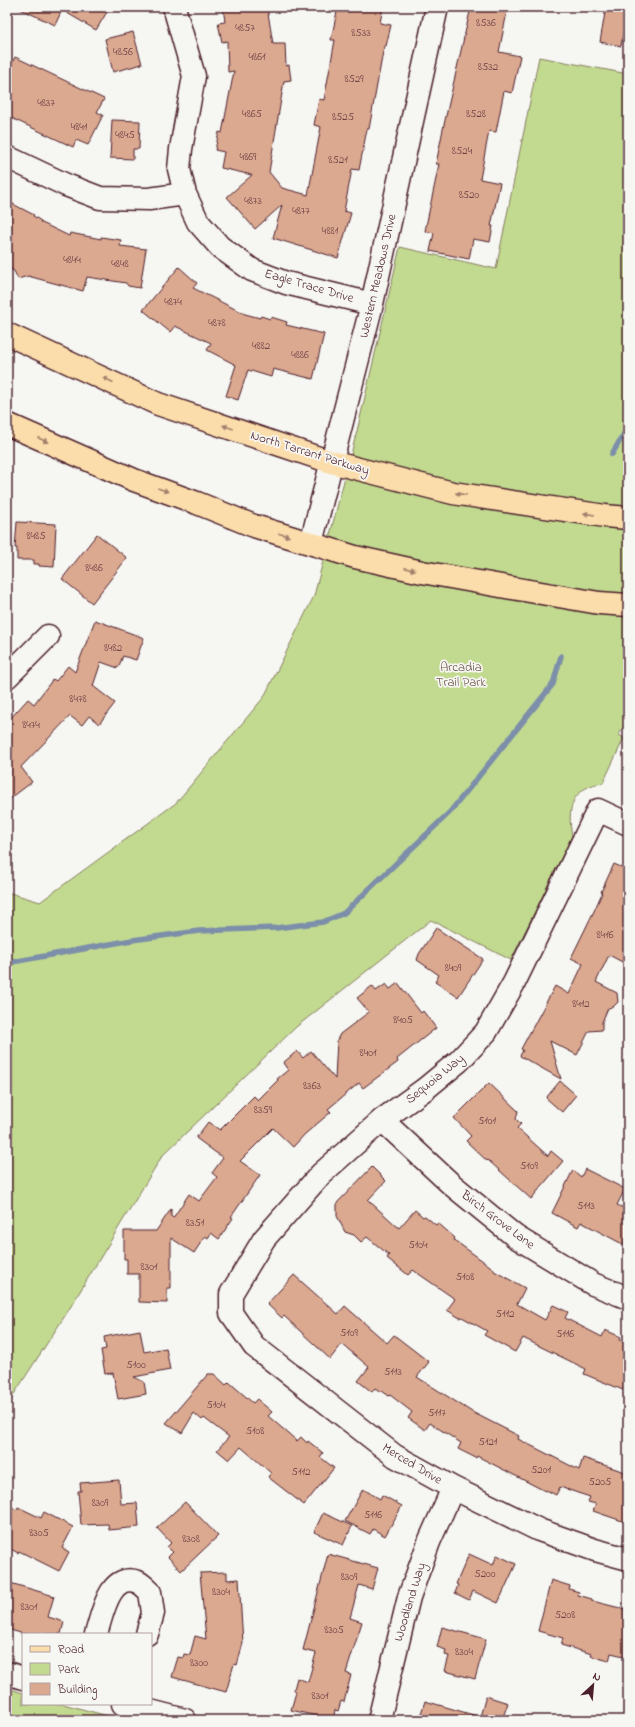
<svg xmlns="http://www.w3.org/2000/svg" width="635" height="1727" font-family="'Indie Flower',sans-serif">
  <rect width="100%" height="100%" fill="#f6f6f2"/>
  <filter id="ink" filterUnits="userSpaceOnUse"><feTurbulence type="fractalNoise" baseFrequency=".025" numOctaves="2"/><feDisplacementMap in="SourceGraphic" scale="8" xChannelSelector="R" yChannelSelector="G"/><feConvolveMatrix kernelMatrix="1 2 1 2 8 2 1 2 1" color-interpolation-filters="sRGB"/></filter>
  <g filter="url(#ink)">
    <path fill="#c2da90" stroke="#867c5e" d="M539,57L628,74V718L619,735L624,738L603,783C571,787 567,809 572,836L511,960L431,920L296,1027L162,1156L68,1311L7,1405V892L40,902L176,803L264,697L314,596L357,431L400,247L496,269Z
      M7,1688L23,1693V1704H63L123,1720H7Z"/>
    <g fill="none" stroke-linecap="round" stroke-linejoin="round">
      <path stroke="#7b8ea9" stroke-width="5.5" d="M612,454L628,427
        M7,963L132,940L199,931L276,928L323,922L344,913L450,812L553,684L561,656"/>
    </g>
    <path fill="#dba890" stroke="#4a1f2b" d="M16,7H110L96,30L62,10L55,25Z
      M223,7H267L273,44H285L286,66L289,65L291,80L284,81L269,172L282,188L308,195L321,127L314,125L319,99L324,100L335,40H331L338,7H383L380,23L391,25L386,46H384L369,129H367L359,170L352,169L344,211L351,213L338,258L273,238L282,205L255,229L227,197L252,175L221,168L224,152L215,150L219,132L222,133L234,71L228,72L227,41L222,42L218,23L225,22Z
      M471,7H508L499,52L520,56L512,93L504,91L496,132L489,131L480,179L500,183L491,226H493L490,242L473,239L469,259L430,251L434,233L425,231L439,164H436L443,129Z
      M606,7H628L621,46L600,42Z
      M133,32L142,64L113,72L105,39Z
      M15,57L104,99L97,112L103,115L88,145L76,140L73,147L7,116V72Z
      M112,120L140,121L139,149H133V159L110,158Z
      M7,201L34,215L33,216L41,221L40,222L69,236L70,233L101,239V237L121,240L120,246L146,249L140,288L128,286L126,283L87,277L83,291L28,276L18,279L14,271L7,267Z
      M179,267L197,283L193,288L245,314L260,318L261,316L270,319L271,317L287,322L286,325L324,334L313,379L273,369L271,377L248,370L238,400L226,396L236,365L207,350L211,343L175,326L170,332L143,310Z
      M17,522L56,524L54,567L39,566V564H34V560H17V548H15Z
      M97,534L127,558L92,603L62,579Z
      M95,620L144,638L136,660L123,656L118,668L101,662L93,686L115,703L99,724L89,716L82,725L70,716L21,767L32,782L7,801V722L28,699L34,704L53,679L56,681L68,666L75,672Z
      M614,864L628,870V940L624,949L628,965L609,955L596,982L617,993L618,1002L613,1007L608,1008L602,1022V1030L589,1031L577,1055L550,1041L561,1079L520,1056L523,1050L521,1049L555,986L569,994L583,964L571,958L595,909L602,893L601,892Z
      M436,928L483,959L458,997L435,982L439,975L417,960L419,954Z
      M398,983L421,1013L423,1011L436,1028L397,1059L398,1062L363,1088L359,1083L328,1109L331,1112L305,1134L293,1147L273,1128L240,1161L260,1175L231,1217L233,1218L219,1239L211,1233L208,1238L205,1236L194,1253L171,1238V1288H167V1303L139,1302V1274H127V1259H124V1231H156L171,1209V1216L173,1218L189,1194L199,1201L217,1177L212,1173L223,1158L196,1138L208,1122L220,1130L254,1096L258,1100L278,1080L277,1079L288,1070L283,1063L297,1051L303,1058L311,1051L335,1079L337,1040L340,1034L369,1012L357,998L372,986L376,991L386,984L390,989Z
      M560,1081L576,1095L562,1112L546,1098Z
      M489,1083L518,1111L516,1119L521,1124L517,1128L548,1156L551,1151L563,1161L531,1199L488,1160L487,1161L466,1141L471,1136L454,1118Z
      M372,1167L386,1181L368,1200L399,1228L415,1210L423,1217L425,1216L436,1225L438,1223L455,1238L454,1240L494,1269V1271L525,1288L517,1304L545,1320L553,1305L568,1312L565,1318L602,1337L605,1330L621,1337L620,1340L628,1344V1377L623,1390L584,1374L586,1369L523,1338L515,1352L484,1335L487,1331L462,1317L460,1318L447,1310L455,1299L413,1270L408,1275L387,1258L389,1255L367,1237L361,1242L354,1235L345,1232L337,1216V1203Z
      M585,1169L625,1189L617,1205L628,1210V1247L581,1222L578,1227L552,1213L573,1170L581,1177Z
      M294,1275L338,1314L345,1306L387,1343L394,1335L429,1362L417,1377L472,1412L519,1436L518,1439L579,1470L583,1458L628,1473V1523L593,1511L596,1504L588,1502L590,1497L560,1487L556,1495L546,1490L545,1491L477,1456L476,1458L458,1449L461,1443L430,1423L425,1430L408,1418L412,1412L390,1395L389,1396L382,1391L381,1392L375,1388L372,1392L358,1381L369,1367L342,1344L330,1359L284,1316L282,1318L267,1304Z
      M140,1330L144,1352L166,1348L170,1370L134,1377L144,1382L146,1394L118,1399L113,1373L105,1374L101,1350L106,1349L104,1337Z
      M208,1374H214L226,1385L229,1382L253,1403L257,1399L272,1412L268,1416L297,1441L301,1437L307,1443L308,1441L323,1453L320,1457L334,1468L304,1505L268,1477L271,1473L241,1447L229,1460L217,1450L229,1437L204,1418L202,1420L194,1413L182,1433L166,1423Z
      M119,1480L121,1504L137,1503L139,1527L109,1530L108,1524L81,1525L78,1491H81L80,1483Z
      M363,1489L380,1499L382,1495L402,1506L385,1536L373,1529L370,1534L345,1521Z
      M185,1502L218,1536L181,1571L168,1557L173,1552L167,1547L171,1543L157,1528Z
      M7,1504L17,1510L18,1507L41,1518L44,1512L73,1527L62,1548L69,1552L59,1571L19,1551L18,1553L7,1547Z
      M323,1513L352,1526L343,1545L314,1532Z
      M328,1554L378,1568L372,1589L359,1585L350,1618L362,1622L346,1673L351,1675L344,1702L341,1701L338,1711L335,1710L333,1720L291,1710L296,1692L294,1689L297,1678L308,1682L316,1653L303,1650Z
      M469,1554L493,1565L497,1555L516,1564L498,1603L473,1591L469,1600L455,1593L458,1585L456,1584Z
      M227,1572V1580L239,1579L243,1643L237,1665L234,1664L226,1692L172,1677L178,1657L183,1658L184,1654L190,1655L195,1636L206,1639L200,1573Z
      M551,1580L570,1586L569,1589L579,1592L578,1595L592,1599V1601L628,1610V1657L611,1653L609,1661L591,1656L592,1654L561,1645L563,1638L538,1631Z
      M7,1582L54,1596L48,1617L64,1622L61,1634H24L7,1629Z
      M442,1627L486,1639L475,1679L445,1671L449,1656L445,1655L446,1650L437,1647Z
      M486,1696L508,1703L502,1720H479Z
      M425,1701L477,1716L476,1720H419Z"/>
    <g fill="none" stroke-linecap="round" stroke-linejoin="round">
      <defs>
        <path id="street" d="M174,7L194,76L181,149L179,169L185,194L198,222L220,247L252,270L286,283L372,304
          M7,157L66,185L100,198L149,199L185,194
          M311,543L372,304L437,7
          M7,677L48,636
          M628,824L598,810L514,983L486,1032L459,1061L425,1089L382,1120L321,1174L264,1239L231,1294V1313L254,1346L395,1456L453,1488L539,1530L595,1550L628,1559
          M382,1120L451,1184L516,1237L593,1284L628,1298
          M96,1634C102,1616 109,1571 138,1582C142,1584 147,1589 150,1592L153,1613L147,1634
          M379,1720L409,1597L429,1542L453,1488"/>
        <path id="secondary" d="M7,1673L23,1678
          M123,1704L185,1720"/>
        <path id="primary" d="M7,334L158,404L331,462L453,493L605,516L628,518
          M7,424L134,480L197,503L254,526L355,557L422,572L518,589L599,603L628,605"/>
      </defs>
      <use href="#street" stroke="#4a1f2b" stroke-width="25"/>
      <use href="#secondary" stroke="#4a1f2b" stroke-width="25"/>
      <use href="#primary" stroke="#4a1f2b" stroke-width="25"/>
      <use href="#street" stroke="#f6f6f2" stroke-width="22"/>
      <use href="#secondary" stroke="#f6f6f2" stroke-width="22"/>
      <use href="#primary" stroke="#fbddab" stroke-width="22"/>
    </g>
    <defs><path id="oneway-solid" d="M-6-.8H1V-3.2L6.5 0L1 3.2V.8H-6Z"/></defs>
    <g fill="#a27e6b">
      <use href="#oneway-solid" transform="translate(108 380) rotate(-155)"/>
      <use href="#oneway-solid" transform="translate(228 427) rotate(-161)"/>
      <use href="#oneway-solid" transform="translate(43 440) rotate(24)"/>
      <use href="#oneway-solid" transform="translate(163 490) rotate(20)"/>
      <use href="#oneway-solid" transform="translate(461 494) rotate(-171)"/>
      <use href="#oneway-solid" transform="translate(589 514) rotate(-171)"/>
      <use href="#oneway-solid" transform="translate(284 535) rotate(17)"/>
      <use href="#oneway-solid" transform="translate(410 569) rotate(12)"/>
    </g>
  </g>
  <g text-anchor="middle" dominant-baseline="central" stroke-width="3.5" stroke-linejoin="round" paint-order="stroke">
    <g font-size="11" fill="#6e4144">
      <text x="486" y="23">8536</text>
      <text x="245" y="28">4857</text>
      <text x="361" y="33">8533</text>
      <text x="123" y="52">4856</text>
      <text x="257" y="57">4861</text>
      <text x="488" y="67">8532</text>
      <text x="354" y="79">8529</text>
      <text x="46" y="103">4837</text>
      <text x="252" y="114">4865</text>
      <text x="476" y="114">8528</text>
      <text x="343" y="117">8525</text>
      <text x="79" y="127">4841</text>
      <text x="125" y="135">4845</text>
      <text x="462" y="151">8524</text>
      <text x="248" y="157">4869</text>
      <text x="338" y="160">8521</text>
      <text x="469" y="195">8520</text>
      <text x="253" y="201">4873</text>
      <text x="301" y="211">4877</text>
      <text x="330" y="231">4881</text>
      <text x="72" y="260">4844</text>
      <text x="120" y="264">4848</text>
      <text x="173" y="302">4874</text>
      <text x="217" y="323">4878</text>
      <text x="261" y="346">4882</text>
      <text x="300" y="355">4886</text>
      <text x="36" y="536">8485</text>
      <text x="94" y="568">8486</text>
      <text x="113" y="648">8482</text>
      <text x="78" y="699">8478</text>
      <text x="31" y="725">8474</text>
      <text x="605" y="935">8416</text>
      <text x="453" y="968">8409</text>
      <text x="581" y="1004">8412</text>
      <text x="403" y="1020">8405</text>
      <text x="368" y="1053">8401</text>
      <text x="312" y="1086">8363</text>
      <text x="263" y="1110">8359</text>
      <text x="487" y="1121">5101</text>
      <text x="529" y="1166">5109</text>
      <text x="586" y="1206">5113</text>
      <text x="195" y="1223">8351</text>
      <text x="418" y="1245">5104</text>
      <text x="149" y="1267">8301</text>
      <text x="465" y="1277">5108</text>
      <text x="505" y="1314">5112</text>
      <text x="349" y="1333">5109</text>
      <text x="565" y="1334">5116</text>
      <text x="136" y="1365">5100</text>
      <text x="393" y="1372">5113</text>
      <text x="216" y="1405">5104</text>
      <text x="437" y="1413">5117</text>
      <text x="255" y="1431">5108</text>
      <text x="488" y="1442">5121</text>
      <text x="541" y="1470">5201</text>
      <text x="301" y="1472">5112</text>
      <text x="600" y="1482">5205</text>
      <text x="100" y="1503">8309</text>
      <text x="373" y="1515">5116</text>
      <text x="39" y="1533">8305</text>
      <text x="191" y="1539">8308</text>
      <text x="485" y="1574">5200</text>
      <text x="349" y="1577">8309</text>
      <text x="221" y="1592">8304</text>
      <text x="29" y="1607">8301</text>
      <text x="565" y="1615">5208</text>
      <text x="334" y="1630">8305</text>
      <text x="464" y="1652">8304</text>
      <text x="199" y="1663">8300</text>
      <text x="320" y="1696">8301</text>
    </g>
    <g font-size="13" fill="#4a1f2b" stroke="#f6f6f2">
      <text transform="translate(378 276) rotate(-77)">Western Meadows Drive</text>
      <text transform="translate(309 286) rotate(16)">Eagle Trace Drive</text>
      <text transform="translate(310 453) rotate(17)">North Tarrant Parkway</text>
      <text transform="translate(435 1079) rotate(-39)">Sequoia Way</text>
      <text transform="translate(498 1220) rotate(37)">Birch Grove Lane</text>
      <text transform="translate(412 1464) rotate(31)">Merced Drive</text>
      <text transform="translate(410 1602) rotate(-73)">Woodland Way</text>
    </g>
    <g font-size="13" fill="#684e44" stroke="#f6f6f2">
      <text x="461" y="667">Arcadia<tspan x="461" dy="15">Trail Park</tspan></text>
    </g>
  </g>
  <rect width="635" height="1727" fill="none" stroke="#f6f6f2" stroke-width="24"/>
  <rect x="12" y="12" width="611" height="1703" fill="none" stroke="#4a1f2b" stroke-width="1.5" filter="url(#ink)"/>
  <rect x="22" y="1633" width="130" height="72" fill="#f6f6f2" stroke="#b1a0a2"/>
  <rect x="30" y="1646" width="20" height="6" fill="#fbddab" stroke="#b1a0a2"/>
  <text x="58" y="1653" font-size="12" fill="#4a1f2b">Road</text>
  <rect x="30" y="1663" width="20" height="12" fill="#c2da90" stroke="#b1a0a2"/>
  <text x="58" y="1673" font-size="12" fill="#4a1f2b">Park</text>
  <rect x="30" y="1683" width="20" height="12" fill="#dba890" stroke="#b1a0a2"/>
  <text x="58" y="1693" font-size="12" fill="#4a1f2b">Building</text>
  <g transform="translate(593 1685) rotate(26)" stroke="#f6f6f2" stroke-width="3" paint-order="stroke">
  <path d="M0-3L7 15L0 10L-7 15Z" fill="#4a1f2b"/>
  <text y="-6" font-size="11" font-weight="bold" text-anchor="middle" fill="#4a1f2b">N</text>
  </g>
</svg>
